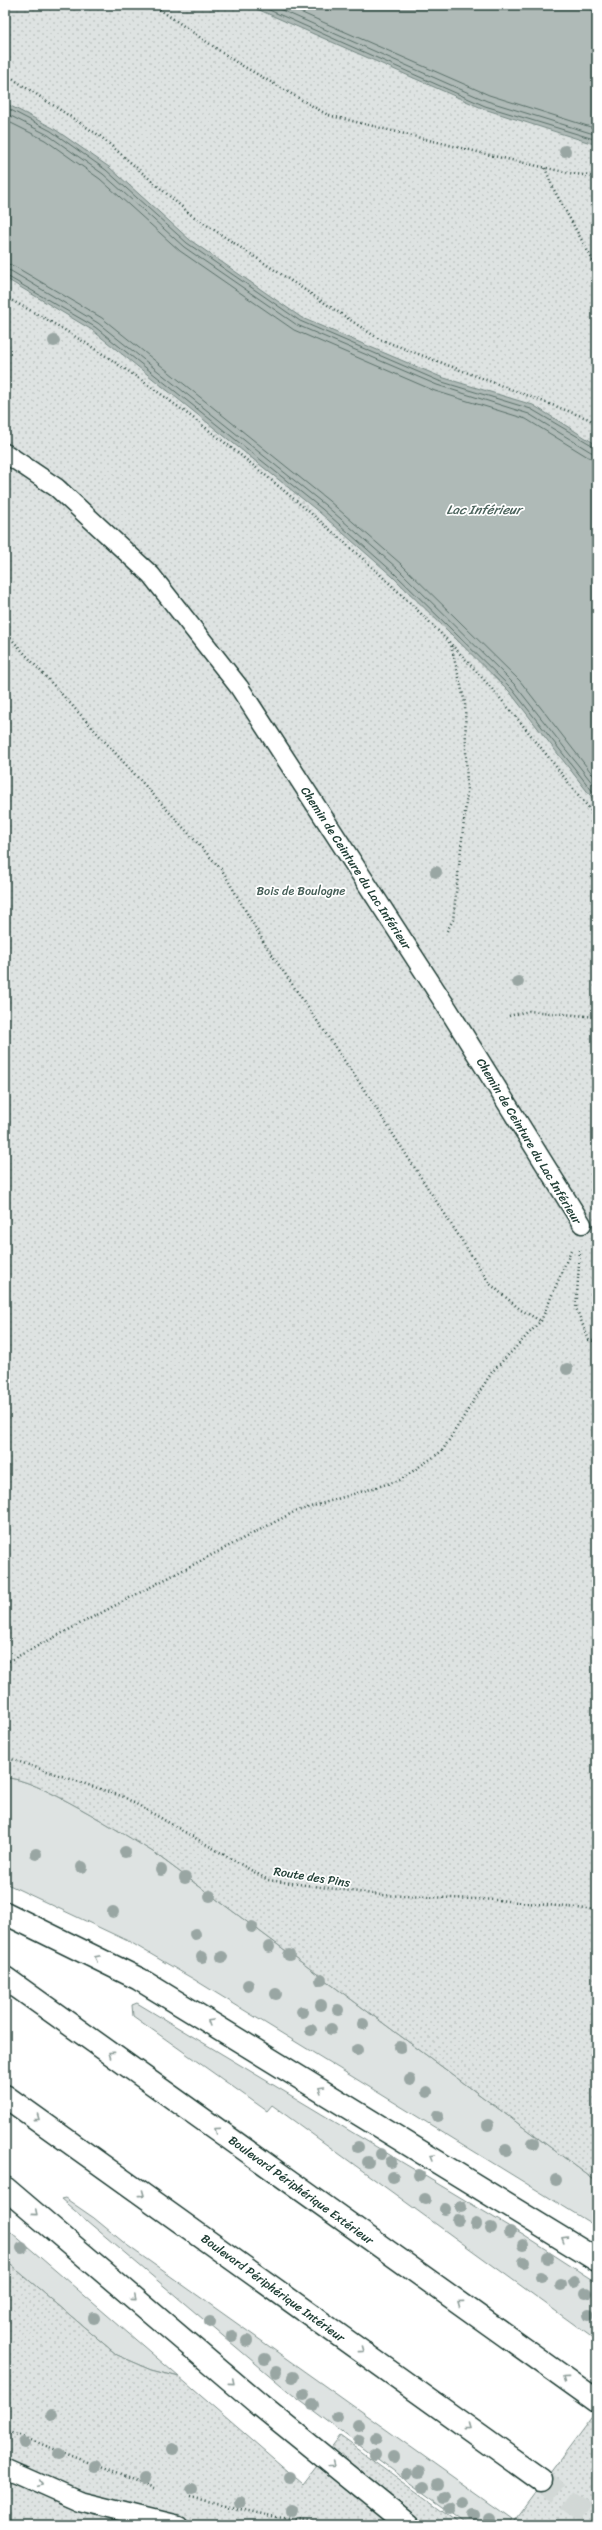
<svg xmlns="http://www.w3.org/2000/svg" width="602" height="2530" font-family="Sriracha,sans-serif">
  <defs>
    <pattern id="park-dots" width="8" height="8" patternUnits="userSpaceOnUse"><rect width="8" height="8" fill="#dee3e2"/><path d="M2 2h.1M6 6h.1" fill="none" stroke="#bec4c2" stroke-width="1.8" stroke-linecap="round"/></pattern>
  </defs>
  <rect width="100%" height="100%" fill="#fff"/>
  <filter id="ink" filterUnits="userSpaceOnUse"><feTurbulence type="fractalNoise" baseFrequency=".025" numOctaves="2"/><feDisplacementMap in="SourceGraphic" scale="8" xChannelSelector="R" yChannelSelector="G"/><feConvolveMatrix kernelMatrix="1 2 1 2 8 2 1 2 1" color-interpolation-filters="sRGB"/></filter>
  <g filter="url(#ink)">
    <path fill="#dee3e2" stroke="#7e908b" d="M5,1778C34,1776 125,1835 153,1852L597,2182V2227L195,1980L130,1942L5,1883Z
      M137,2003L523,2235L597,2283V2341L272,2105L267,2111L133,2016L132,2005Z
      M65,2198L94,2218L128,2246L512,2519L507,2525H469L379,2460L294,2396L61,2199Z
      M5,2227L179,2377L152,2370L117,2355L5,2260Z"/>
    <path fill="url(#park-dots)" stroke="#7e908b" d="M5,5H597V2182L153,1852C125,1835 34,1776 5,1778Z
      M5,2260L117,2355L152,2370L179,2377L303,2484L340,2436L462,2525H5Z
      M597,2410V2525H511Z"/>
    <path fill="#afbab7" stroke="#758883" d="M248,5H597V145L484,109Z
      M5,103L53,128L109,167L190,240L302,318L441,377L533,405L597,445V804L509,691L392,576L319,512L92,330L5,278Z"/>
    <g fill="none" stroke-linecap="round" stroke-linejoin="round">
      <path stroke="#596f68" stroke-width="1" d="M258,5L485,106L597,140
        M270,5L487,101L597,135
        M284,5L489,95L597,129
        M5,107L51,131L106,170L187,243L300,321L439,381L531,409L597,448
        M5,113L48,135L103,174L184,247L297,325L437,385L529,414L591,452L597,453
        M5,120L45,140L100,179L180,251L294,330L435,391L526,419L588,457L597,459
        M5,263L14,266L102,318L329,501L401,564L520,681L597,780
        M5,269L11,271L98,323L325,505L398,569L515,685L597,789
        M5,275L95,327L322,509L394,573L512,689L597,797"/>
      <path stroke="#d2d8d6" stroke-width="22" stroke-dasharray="22 11" stroke-linecap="butt" d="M541,2480L597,2520"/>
      <defs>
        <path id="lane" d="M5,453L57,488L151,575L239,687L448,1009L582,1224
          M5,2468L79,2501L178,2525"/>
        <path id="highway" d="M5,1913L139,1979L597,2260
          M5,1978L597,2401
          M5,2096L541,2480
          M5,2188L260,2405L408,2525"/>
      </defs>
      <use href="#lane" stroke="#1f3d34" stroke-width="21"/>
      <use href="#highway" stroke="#1f3d34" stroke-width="25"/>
      <path stroke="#1f3d34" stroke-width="2.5" stroke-dasharray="1 3" stroke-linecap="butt" d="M153,5L236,62L328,115L498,157L569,173L597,177
        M5,77L13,79L100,136L190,214L379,339L589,419L597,425
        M545,168L553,188L597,268
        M5,297C93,342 172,400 249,462C338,534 424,610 499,697C533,736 564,778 597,818
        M5,632L222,870L266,946L365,1091L490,1284L521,1310L541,1321
        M447,931L453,920L467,794L465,703L451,645
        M509,1016L529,1011L597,1017
        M580,1250L576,1308L589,1340L597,1342
        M5,1663L294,1512L400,1480L442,1451L492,1372L541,1321L572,1248
        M5,1757L124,1797L268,1880L381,1895L498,1900L597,1910
        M5,2430L155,2488
        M190,2498L276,2517L333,2525"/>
      <use href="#lane" stroke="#fff" stroke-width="18"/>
      <use href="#highway" stroke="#fff" stroke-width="22"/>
    </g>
    <g fill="#99a6a3">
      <circle cx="565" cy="151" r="6"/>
      <circle cx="54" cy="341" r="6"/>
      <circle cx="436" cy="872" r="6"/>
      <circle cx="518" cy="982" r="6"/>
      <circle cx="567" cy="1369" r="6"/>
      <circle cx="125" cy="1852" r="6"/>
      <circle cx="36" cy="1854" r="6"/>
      <circle cx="82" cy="1867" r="6"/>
      <circle cx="161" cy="1870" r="6"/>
      <circle cx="185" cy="1878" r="6"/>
      <circle cx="210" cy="1896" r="6"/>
      <circle cx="113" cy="1912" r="6"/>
      <circle cx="252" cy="1927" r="6"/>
      <circle cx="195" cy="1934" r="6"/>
      <circle cx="269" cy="1947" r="6"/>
      <circle cx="289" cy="1955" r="6"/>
      <circle cx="202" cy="1957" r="6"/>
      <circle cx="222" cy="1957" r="6"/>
      <circle cx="321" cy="1980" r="6"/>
      <circle cx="248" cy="1985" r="6"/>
      <circle cx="276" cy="1994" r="6"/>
      <circle cx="321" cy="2005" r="6"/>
      <circle cx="338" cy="2010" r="6"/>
      <circle cx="302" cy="2012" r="6"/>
      <circle cx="363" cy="2024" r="6"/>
      <circle cx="331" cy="2029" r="6"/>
      <circle cx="311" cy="2030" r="6"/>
      <circle cx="400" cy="2047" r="6"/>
      <circle cx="357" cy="2050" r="6"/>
      <circle cx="410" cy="2080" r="6"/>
      <circle cx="427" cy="2092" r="6"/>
      <circle cx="438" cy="2116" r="6"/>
      <circle cx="488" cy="2125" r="6"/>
      <circle cx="533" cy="2143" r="6"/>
      <circle cx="358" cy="2147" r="6"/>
      <circle cx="506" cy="2150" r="6"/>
      <circle cx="381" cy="2154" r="6"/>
      <circle cx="368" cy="2162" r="6"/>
      <circle cx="391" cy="2162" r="6"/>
      <circle cx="419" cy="2175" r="6"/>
      <circle cx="393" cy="2177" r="6"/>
      <circle cx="556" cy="2180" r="6"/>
      <circle cx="425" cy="2199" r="6"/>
      <circle cx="461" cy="2207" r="6"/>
      <circle cx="445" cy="2209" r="6"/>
      <circle cx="458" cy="2220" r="6"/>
      <circle cx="476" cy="2224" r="6"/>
      <circle cx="491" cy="2228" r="6"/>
      <circle cx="510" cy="2232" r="6"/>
      <circle cx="523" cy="2245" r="6"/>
      <circle cx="22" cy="2248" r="6"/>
      <circle cx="548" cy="2258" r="6"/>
      <circle cx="524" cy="2262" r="6"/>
      <circle cx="541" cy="2277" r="6"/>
      <circle cx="574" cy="2282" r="6"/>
      <circle cx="561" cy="2285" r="6"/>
      <circle cx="586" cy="2293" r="6"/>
      <circle cx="589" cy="2315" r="6"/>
      <circle cx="94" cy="2318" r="6"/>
      <circle cx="210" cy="2322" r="6"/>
      <circle cx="232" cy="2336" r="6"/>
      <circle cx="247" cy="2341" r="6"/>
      <circle cx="265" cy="2359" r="6"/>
      <circle cx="276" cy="2372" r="6"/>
      <circle cx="293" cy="2377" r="6"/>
      <circle cx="304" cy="2395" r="6"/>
      <circle cx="313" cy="2405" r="6"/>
      <circle cx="52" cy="2415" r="6"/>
      <circle cx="337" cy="2417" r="6"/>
      <circle cx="358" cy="2425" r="6"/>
      <circle cx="377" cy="2438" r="6"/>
      <circle cx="359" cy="2440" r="6"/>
      <circle cx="24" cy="2443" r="6"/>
      <circle cx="173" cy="2449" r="6"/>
      <circle cx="59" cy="2454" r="6"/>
      <circle cx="375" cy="2454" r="6"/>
      <circle cx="393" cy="2457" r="6"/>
      <circle cx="95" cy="2466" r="6"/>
      <circle cx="419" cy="2472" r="6"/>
      <circle cx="407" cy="2473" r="6"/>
      <circle cx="290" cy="2477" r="6"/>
      <circle cx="144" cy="2479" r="6"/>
      <circle cx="438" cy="2484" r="6"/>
      <circle cx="424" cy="2487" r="6"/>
      <circle cx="192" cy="2490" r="6"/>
      <circle cx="445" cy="2497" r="6"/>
      <circle cx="240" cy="2502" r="6"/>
      <circle cx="464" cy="2503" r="6"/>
      <circle cx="451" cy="2509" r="6"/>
      <circle cx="292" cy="2512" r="6"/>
      <circle cx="474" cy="2515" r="6"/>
      <circle cx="489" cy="2518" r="6"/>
    </g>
    <defs><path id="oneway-chevron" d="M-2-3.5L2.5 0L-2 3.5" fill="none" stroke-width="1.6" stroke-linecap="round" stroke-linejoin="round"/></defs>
    <g stroke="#8f9e9a">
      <use href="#oneway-chevron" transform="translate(97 1958) rotate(-153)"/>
      <use href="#oneway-chevron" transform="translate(210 2022) rotate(-149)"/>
      <use href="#oneway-chevron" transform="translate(111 2054) rotate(-144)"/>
      <use href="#oneway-chevron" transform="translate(321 2089) rotate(-149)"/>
      <use href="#oneway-chevron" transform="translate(37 2118) rotate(36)"/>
      <use href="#oneway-chevron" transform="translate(217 2130) rotate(-144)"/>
      <use href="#oneway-chevron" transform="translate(432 2157) rotate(-149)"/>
      <use href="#oneway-chevron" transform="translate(142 2194) rotate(36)"/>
      <use href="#oneway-chevron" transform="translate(35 2213) rotate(40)"/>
      <use href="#oneway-chevron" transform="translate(564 2239) rotate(-148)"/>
      <use href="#oneway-chevron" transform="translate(134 2298) rotate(41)"/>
      <use href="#oneway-chevron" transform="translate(460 2303) rotate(-144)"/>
      <use href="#oneway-chevron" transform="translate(362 2351) rotate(36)"/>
      <use href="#oneway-chevron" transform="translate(565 2379) rotate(-144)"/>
      <use href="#oneway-chevron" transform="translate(232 2382) rotate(40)"/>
      <use href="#oneway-chevron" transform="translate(468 2427) rotate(36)"/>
      <use href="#oneway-chevron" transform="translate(332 2465) rotate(38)"/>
      <use href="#oneway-chevron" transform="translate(40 2484) rotate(25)"/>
    </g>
  </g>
  <g text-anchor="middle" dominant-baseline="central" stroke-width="3.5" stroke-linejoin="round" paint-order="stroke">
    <g font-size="12" fill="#1f3d34" stroke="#fff">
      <text transform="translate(356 868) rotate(57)">Chemin de Ceinture du Lac Inférieur</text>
      <text transform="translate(529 1141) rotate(59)">Chemin de Ceinture du Lac Inférieur</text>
      <text transform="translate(312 1877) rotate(9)">Route des Pins</text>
      <text transform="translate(301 2190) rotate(36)">Boulevard Périphérique Extérieur</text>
      <text transform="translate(273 2288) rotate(36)">Boulevard Périphérique Intérieur</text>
    </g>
    <g font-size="12" fill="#455e57" stroke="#fff">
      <text x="301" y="891">Bois de Boulogne</text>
    </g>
    <g font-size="13" font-style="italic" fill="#4a625b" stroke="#fff">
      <text x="484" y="509">Lac Inférieur</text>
    </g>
  </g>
  <rect width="602" height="2530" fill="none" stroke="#fff" stroke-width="20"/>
  <rect x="10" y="10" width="582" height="2510" fill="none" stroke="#1f3d34" stroke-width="1.5" filter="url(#ink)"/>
</svg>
